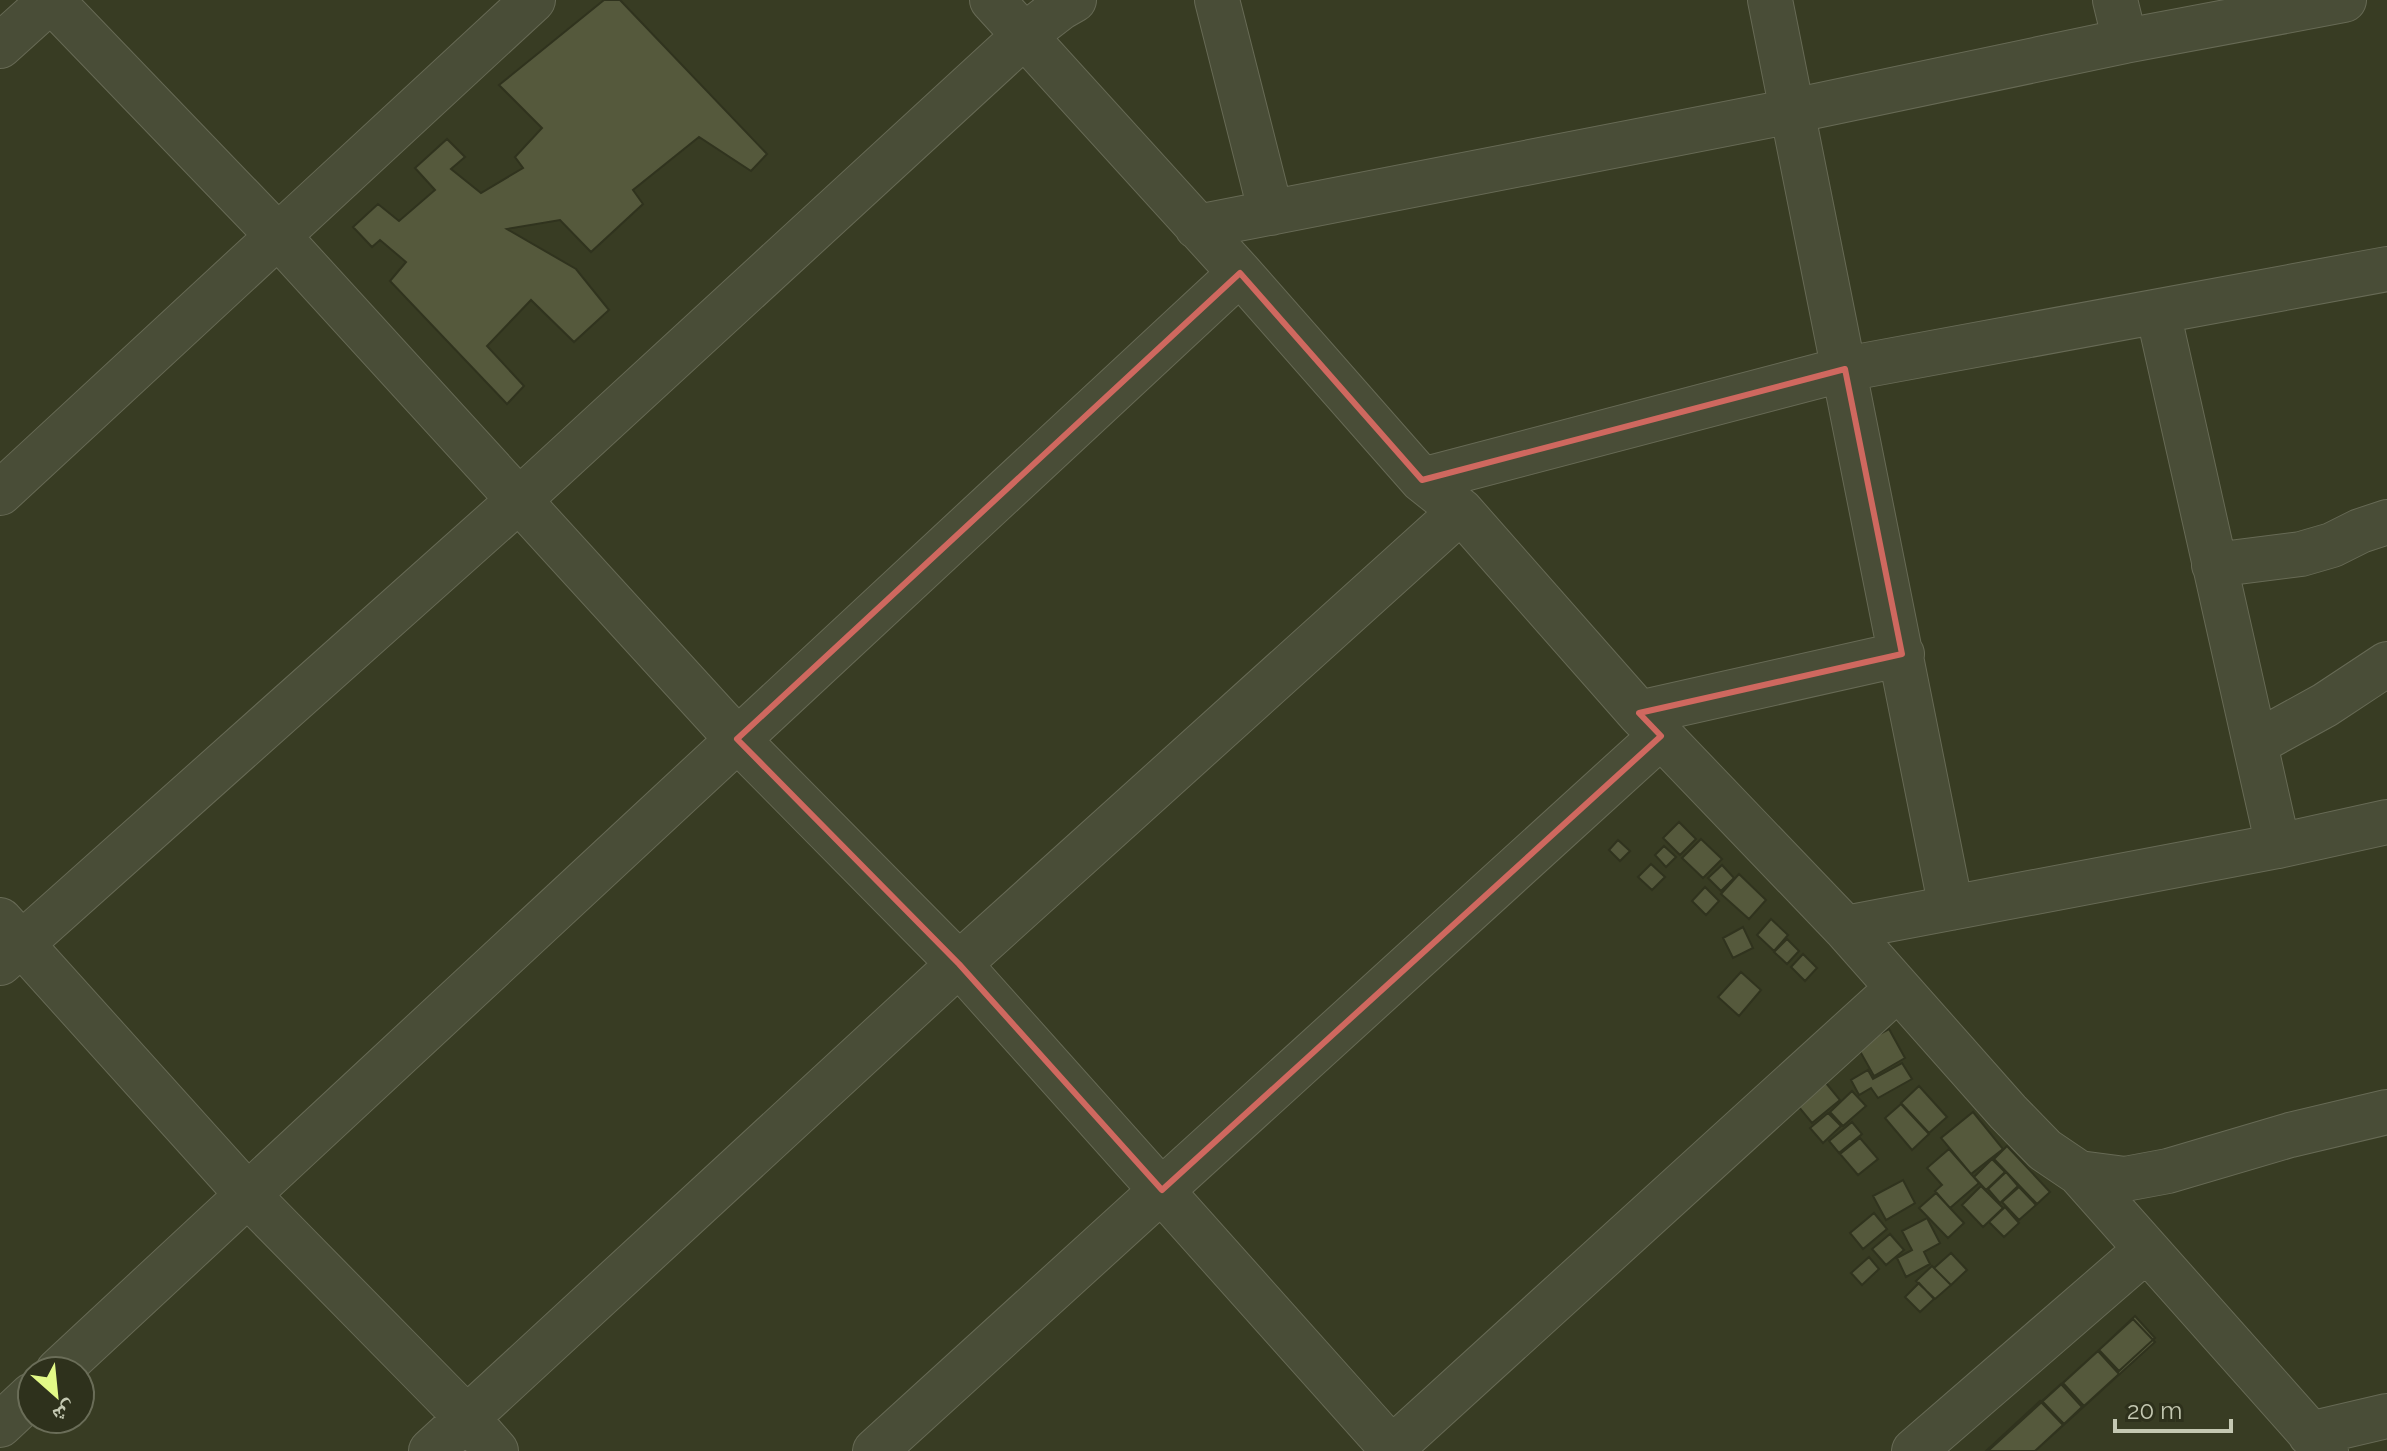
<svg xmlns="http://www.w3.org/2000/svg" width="2387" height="1451" font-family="Raleway,'Noto Naskh Arabic',sans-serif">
  <rect width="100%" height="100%" fill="#383c23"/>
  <path fill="#55593c" stroke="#30331e" stroke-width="2" d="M604,0H620L767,154L751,171L699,137L633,190L643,204L591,252L560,220L507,229L576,269L609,310L574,342L531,300L487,346L524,386L507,404L390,281L406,262L380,240L372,247L353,227L378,204L399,221L435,190L415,168L447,139L465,157L451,169L481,193L523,168L515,157L542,128L499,85Z
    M1679,822L1696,839L1680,855L1663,838Z
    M1701,839L1722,859L1703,878L1682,858Z
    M1618,840L1630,851L1620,861L1609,850Z
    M1664,846L1676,857L1666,867L1655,855Z
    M1651,864L1665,877L1652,890L1638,877Z
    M1722,865L1734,878L1721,891L1708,878Z
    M1739,874L1766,900L1749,919L1721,894Z
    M1705,887L1719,901L1706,915L1692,901Z
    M1771,919L1788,935L1774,951L1757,935Z
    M1743,927L1753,948L1733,958L1723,938Z
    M1787,939L1799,951L1787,964L1774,952Z
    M1803,954L1817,968L1805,981L1791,967Z
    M1741,972L1761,990L1739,1016L1718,997Z
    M1889,1029L1905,1058L1874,1076L1857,1046Z
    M1902,1063L1912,1079L1878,1098L1871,1088L1859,1095L1851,1080L1868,1070L1873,1079Z
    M1826,1083L1840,1100L1812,1123L1798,1106Z
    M1919,1086L1947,1117L1929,1133L1901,1103Z
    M1852,1091L1866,1106L1843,1126L1830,1112Z
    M1901,1104L1929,1134L1912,1150L1885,1118Z
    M1973,1112L2003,1149L1971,1174L1941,1138Z
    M1828,1113L1841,1126L1823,1143L1810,1128Z
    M1852,1122L1862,1134L1839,1153L1829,1141Z
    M1860,1138L1878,1159L1858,1175L1840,1154Z
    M2007,1146L2050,1192L2037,1204L1994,1159Z
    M1949,1149L1979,1183L1950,1208L1935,1191L1942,1185L1927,1168Z
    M1992,1159L2005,1172L1986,1190L1974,1177Z
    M2006,1172L2018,1186L2000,1203L1988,1189Z
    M1903,1180L1915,1203L1886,1220L1873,1196Z
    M1981,1186L2003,1208L1983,1227L1962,1205Z
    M2019,1187L2036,1205L2019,1220L2002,1202Z
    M1936,1193L1964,1223L1948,1238L1919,1208Z
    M2005,1207L2019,1223L2004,1237L1989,1222Z
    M1874,1213L1887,1229L1863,1249L1850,1233Z
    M1927,1218L1940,1243L1924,1252L1930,1264L1906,1277L1897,1258L1912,1250L1902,1231Z
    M1890,1234L1904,1250L1886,1265L1872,1249Z
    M1951,1253L1967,1270L1951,1285L1934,1268Z
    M1869,1257L1879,1269L1862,1285L1851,1273Z
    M1932,1266L1951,1285L1935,1299L1916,1281Z
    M1919,1283L1934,1299L1920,1312L1905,1297Z
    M2135,1316L2155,1338L2119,1371L2099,1350Z
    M2133,1319L2155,1342L2035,1451H1988Z
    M2098,1351L2119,1374L2084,1406L2063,1383Z
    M2061,1384L2082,1407L2064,1424L2042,1401Z
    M2040,1401L2063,1425L2035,1451H1986Z"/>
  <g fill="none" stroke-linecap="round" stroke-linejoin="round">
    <defs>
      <path id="minor" d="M992,0L1240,273L1422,480L1461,511L1639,713L1845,928L2008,1112L2045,1150L2079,1173L2125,1179L2168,1171L2290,1135L2387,1112
        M1217,0L1271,213
        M1770,0L1951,908
        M2115,0L2125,41
        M0,46L51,0L278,236L737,739L959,964L1394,1451
        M1197,227L1792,111L2125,41L2344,0
        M2158,312L2278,846
        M1422,480L1845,369L2387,269
        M0,493L533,0
        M2214,565L2301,554L2332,545L2360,531L2387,522
        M1639,713L1902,654
        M2256,743L2325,705L2387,664
        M0,920L247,1194L467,1418L496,1451
        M1845,928L2278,846L2387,822
        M0,963L519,500L1025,35L1060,8L1074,0
        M2079,1173L2326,1451
        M58,1371L1240,273
        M0,1425L32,1395
        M2310,1434L2387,1416
        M431,1451L959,964L1461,511
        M875,1451L1661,736
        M1389,1451L1898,988
        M1914,1451L2146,1250"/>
    </defs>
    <use href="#minor" stroke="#676a55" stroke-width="46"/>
    <use href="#minor" stroke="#494d37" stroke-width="44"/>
  </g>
  <path fill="none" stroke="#cf685f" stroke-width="6" stroke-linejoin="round" d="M1240,273L1422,480L1845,369L1902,654L1639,713L1661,736L1162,1190L959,964L737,739Z"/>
  <g transform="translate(56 1395) rotate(153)"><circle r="38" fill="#2e311c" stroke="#6a6d58" stroke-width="2"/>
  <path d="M0-6L14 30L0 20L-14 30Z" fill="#e2f987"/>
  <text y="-12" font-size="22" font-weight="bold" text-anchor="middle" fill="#c4c8b2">ش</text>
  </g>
  <path d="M2115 1419v12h116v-12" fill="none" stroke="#c4c8b2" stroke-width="4"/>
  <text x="2127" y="1419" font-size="24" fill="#c4c8b2" stroke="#2e311c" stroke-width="6" paint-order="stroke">20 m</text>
</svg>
